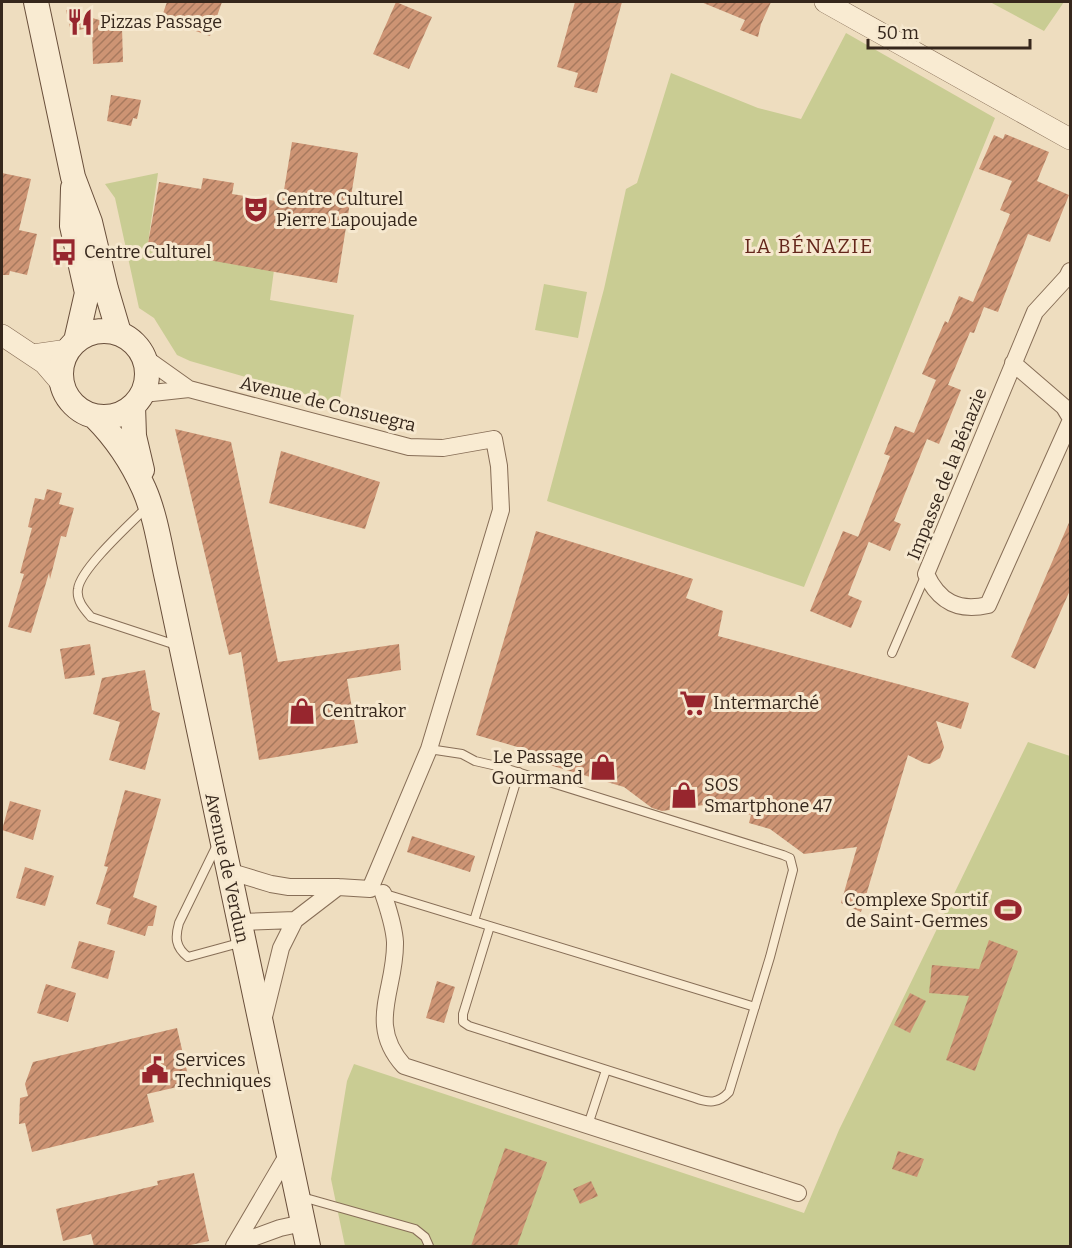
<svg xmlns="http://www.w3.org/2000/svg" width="1072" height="1248" font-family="Bitter,serif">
  <defs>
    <pattern id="building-hatch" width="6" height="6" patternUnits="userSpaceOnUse" patternTransform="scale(1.5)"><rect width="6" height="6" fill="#cd9474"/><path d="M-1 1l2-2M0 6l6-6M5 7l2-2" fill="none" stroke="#a7795e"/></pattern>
  </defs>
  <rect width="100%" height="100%" fill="#eeddbf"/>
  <path fill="#c9cc93" d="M990,2H1064L1044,31Z
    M846,33L995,118L804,587L547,501L604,289L626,189L637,183L671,73L758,108L801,119Z
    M158,173L147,250L274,270L270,300L354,315L339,404L190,361L177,355L154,318L139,308L115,198L105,184Z
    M544,284L587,292L578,338L535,330Z
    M1028,742L1070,756V1246H345L331,1179L347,1081L354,1064L804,1213L839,1130Z"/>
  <path fill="url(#building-hatch)" d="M167,2H222L210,36L161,19Z
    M396,2L432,17L409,69L373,54Z
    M575,2H622L597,93L574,87L578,73L557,67Z
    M701,2H771L761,24L758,37L740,30L745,20Z
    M66,10L109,23L99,25L111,24L112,28L122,27L123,62L93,64L92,27L71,32Z
    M111,95L141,100L137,119L133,118L131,126L107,121Z
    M1005,134L1049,152L1037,181L1069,195L1050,242L1028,234L998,312L984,307L974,333L970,332L948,385L922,374L945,321L948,323L959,296L973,302L1010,214L1000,210L1012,181L979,169L994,135L1003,139Z
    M292,142L358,153L337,283L147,249L159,182L201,189L203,178L234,183L232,194L282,202Z
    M2,173L31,179L19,230L37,234L27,275L10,271L9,275H2Z
    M936,380L961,390L939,444L927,439L894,521L901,524L890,551L858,537L890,456L884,454L895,426L914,433Z
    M175,429L231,442L278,662L399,644L401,670L347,679L358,743L259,760L241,652L229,655Z
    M281,451L380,482L365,529L269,503Z
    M47,489L62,493L59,504L74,508L66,537L61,536L50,579L49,573L31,633L8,627L24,574L20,573L32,528L28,527L35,498L44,500Z
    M1071,518V588L1035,669L1011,657Z
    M536,531L693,579L686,598L723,611L718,636L969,703L961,729L936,721L944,747L940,758L930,764L924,763L908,755L861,912L841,903L857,847L804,854L770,829L749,823L751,815L711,804L662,811L652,808L624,787L536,761L538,753L476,735Z
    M843,531L869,541L848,595L862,601L851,628L810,611Z
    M90,644L95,675L65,679L60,649Z
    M145,670L152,710L160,713L145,770L109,760L120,722L93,714L102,678Z
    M125,790L161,799L133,897L157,906L153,926H148L145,936L107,924L111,909L96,904L108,867L104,866Z
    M10,801L41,810L33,840L2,830Z
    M412,836L475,856L470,872L407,852Z
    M25,867L54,876L45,906L16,898Z
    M989,940L1018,951L975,1071L946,1060L969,996L929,993L932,965L979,969Z
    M79,941L115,951L108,979L71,968Z
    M437,981L455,987L444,1023L426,1018Z
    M46,984L76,993L68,1022L37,1013Z
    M910,993L926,1001L910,1033L894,1025Z
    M177,1028L190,1084L147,1094L154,1122L32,1152L25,1123L19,1124L20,1098L28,1096L25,1084L33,1062Z
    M505,1148L547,1162L517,1246H471Z
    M898,1151L924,1159L917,1177L892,1169Z
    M194,1173L209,1241L186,1246H94L91,1234L63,1241L56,1209L158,1185L157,1181Z
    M591,1181L598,1196L580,1204L573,1189Z"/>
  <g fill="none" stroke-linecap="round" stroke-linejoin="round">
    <defs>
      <path id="service" d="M147,507C131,523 80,569 78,589C76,600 84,609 91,617L179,646
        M892,653L926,574
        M429,749L462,754L475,761L501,767L783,855L790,858L793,870L770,957L729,1092C718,1104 709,1103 695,1098L469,1026L463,1022V1014L490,926
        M217,845L179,923C175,937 175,947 188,957L243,942
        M382,893L755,1007
        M474,921L519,772
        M588,1125L606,1070
        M302,1197L415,1229L425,1237L429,1246"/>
      <path id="minor" d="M1070,271L1067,277L1035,312L926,574C939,602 958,612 988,605L1070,422
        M144,357L189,389L409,447L443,448L494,439L499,466L501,510L429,749L370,889L338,887H289L271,884L228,871
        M1013,363L1064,407L1070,417
        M143,394L189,389
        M383,893C388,909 394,925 395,942C396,990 366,1024 404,1066L798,1193
        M239,922L295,920
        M263,1021L281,948L295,920L338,887
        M236,1244L280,1228L303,1223
        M234,1246L288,1154"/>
      <path id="tertiary" d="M825,2L1070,139
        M2,335L44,363L62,384
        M33,355L68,350"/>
      <path id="secondary" d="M36,2L73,177L90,222L106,289L119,333
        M73,188L72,226L87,293L76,341
        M61 374a43 43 0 1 1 86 0a43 43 0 1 1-86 0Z
        M133,406L134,436L142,470
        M95,417C115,437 132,462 144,489C156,516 161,553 168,583L308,1246"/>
    </defs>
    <use href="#service" stroke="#876e57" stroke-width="10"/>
    <use href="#minor" stroke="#876e57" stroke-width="18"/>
    <use href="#tertiary" stroke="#876e57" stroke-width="22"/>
    <use href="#secondary" stroke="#694f3b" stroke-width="26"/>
    <use href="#service" stroke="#f9ebd2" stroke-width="8"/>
    <use href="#minor" stroke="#f9ebd2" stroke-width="16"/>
    <use href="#tertiary" stroke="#f9ebd2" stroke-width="21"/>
    <use href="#secondary" stroke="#f9ebd2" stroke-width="24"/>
  </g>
  <defs>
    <symbol id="restaurant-bare" viewBox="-9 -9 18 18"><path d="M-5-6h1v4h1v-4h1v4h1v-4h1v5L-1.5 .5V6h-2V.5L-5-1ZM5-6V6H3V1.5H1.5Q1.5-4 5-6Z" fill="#97262e" stroke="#f6e8cf" stroke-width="2.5" paint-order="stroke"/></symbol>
    <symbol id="theatre-bare" viewBox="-9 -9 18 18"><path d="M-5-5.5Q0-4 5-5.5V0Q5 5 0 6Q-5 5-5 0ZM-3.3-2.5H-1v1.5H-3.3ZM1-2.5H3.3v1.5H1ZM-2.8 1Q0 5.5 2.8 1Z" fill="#97262e" stroke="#f6e8cf" stroke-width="2.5" paint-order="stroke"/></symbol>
    <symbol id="bus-bare" viewBox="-9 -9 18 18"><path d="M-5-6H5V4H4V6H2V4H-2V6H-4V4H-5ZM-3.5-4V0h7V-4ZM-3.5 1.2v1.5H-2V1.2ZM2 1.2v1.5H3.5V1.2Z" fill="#97262e" stroke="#f6e8cf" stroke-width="2.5" paint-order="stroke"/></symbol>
    <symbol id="supermarket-bare" viewBox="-9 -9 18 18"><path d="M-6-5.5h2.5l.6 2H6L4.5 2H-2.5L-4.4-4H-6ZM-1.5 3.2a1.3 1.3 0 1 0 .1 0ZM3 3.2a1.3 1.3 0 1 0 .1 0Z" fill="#97262e" stroke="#f6e8cf" stroke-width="2.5" paint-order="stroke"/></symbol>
    <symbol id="shop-bare" viewBox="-9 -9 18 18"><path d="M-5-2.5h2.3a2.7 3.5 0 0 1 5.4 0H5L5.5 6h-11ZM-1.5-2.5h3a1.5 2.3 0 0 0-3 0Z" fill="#97262e" stroke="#f6e8cf" stroke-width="2.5" paint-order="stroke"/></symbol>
    <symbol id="stadium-bare" viewBox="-9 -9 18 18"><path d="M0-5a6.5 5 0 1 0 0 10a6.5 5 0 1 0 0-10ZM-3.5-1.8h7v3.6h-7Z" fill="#97262e" stroke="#f6e8cf" stroke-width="2.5" paint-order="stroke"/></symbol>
    <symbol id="civic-bare" viewBox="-9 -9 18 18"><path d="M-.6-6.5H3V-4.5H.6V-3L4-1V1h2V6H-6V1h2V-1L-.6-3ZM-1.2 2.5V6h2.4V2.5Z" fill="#97262e" stroke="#f6e8cf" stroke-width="2.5" paint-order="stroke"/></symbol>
  </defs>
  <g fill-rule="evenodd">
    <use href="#restaurant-bare" x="61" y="3" width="38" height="38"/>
    <use href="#theatre-bare" x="237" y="190" width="38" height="38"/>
    <use href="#bus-bare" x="45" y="233" width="38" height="38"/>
    <use href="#supermarket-bare" x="674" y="684" width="38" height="38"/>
    <use href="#shop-bare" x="283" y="692" width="38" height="38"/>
    <use href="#shop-bare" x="584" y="748" width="38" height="38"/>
    <use href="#shop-bare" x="665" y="776" width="38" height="38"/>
    <use href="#stadium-bare" x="989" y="891" width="38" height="38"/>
    <use href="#civic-bare" x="136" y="1051" width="38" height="38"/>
  </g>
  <g text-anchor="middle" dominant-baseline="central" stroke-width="6" stroke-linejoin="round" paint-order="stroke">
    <g font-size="18" fill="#36271c" stroke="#f6e8cf" text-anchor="start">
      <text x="100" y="22">Pizzas Passage</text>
      <text x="276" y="199">Centre Culturel<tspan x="276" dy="21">Pierre Lapoujade</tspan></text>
      <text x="84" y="252">Centre Culturel</text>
      <text x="713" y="703">Intermarché</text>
      <text x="322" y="711">Centrakor</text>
      <text x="583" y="757" text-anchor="end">Le Passage<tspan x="583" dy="21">Gourmand</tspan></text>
      <text x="704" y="785">SOS<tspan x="704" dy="21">Smartphone 47</tspan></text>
      <text x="988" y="900" text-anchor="end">Complexe Sportif<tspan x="988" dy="21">de Saint-Germes</tspan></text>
      <text x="175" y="1060">Services<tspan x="175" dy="21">Techniques</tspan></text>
    </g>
    <g font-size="18" fill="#36271c" stroke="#f6e8cf">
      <text transform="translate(328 404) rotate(14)">Avenue de Consuegra</text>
      <text transform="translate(947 474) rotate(-68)">Impasse de la Bénazie</text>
      <text transform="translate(227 868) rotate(78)">Avenue de Verdun</text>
    </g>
    <g font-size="20" letter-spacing="1.5" fill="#64261b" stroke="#f6e8cf">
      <text x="809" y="246">LA BÉNAZIE</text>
    </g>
  </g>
  <rect width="1072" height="1248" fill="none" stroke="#36271c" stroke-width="6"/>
  <path d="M868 39v9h162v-9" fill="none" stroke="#36271c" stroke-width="3"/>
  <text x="877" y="39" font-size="18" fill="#36271c" stroke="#f6e8cf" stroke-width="4.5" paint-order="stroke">50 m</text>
</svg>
